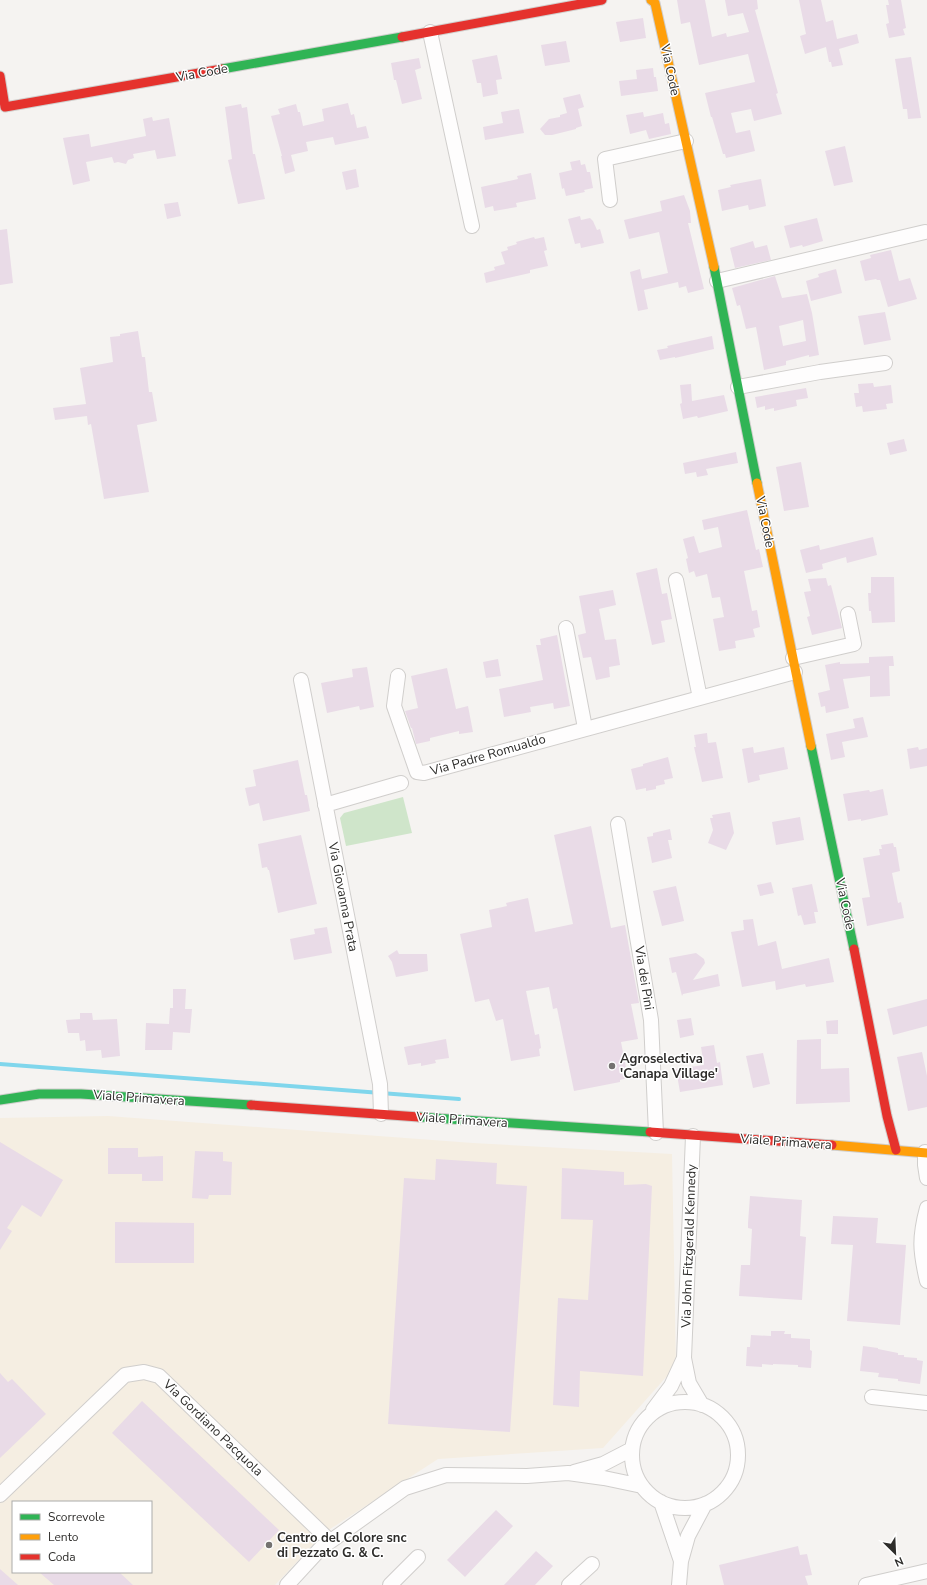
<svg xmlns="http://www.w3.org/2000/svg" width="927" height="1585" font-family="'Nunito Sans',sans-serif">
  <rect width="100%" height="100%" fill="#f5f3f1"/>
  <path fill="#f5eee2" fill-rule="evenodd" d="M108,1116L473,1143L672,1154L676,1366L603,1448L438,1459L324,1533L275,1585H0V1118ZM13,1502H151V1572H13Z"/>
  <path fill="#cfe5ca" d="M403,797L412,833L346,846L340,818L344,813Z"/>
  <g fill="none" stroke-linecap="round" stroke-linejoin="round">
    <path stroke="#80d6ec" stroke-width="4" d="M0,1064L459,1099"/>
  </g>
  <path fill="#e9dbe7" fill-rule="evenodd" d="M677,0H705L712,37L726,33L727,37L749,32L743,13L728,16L725,0H757L758,9L755,10L778,93L776,94L782,114L754,121L751,109L731,113L736,133L750,130L755,151L726,158L725,154H723L712,117H711L705,93L755,82L748,54L699,65L690,22L681,24Z
    M799,0H821L826,22L833,20L837,39L857,34L859,43L839,49L843,65L832,67L831,62H829L826,47L805,54L800,36L806,34Z
    M888,0H901L906,28L903,29L905,35L889,38L886,24L889,23L886,5H889Z
    M643,18L646,38L620,42L616,22Z
    M566,41L570,62L545,66L541,45Z
    M497,55L502,79L496,80L498,94L483,97L481,83H477L472,60Z
    M911,57L921,118L908,119L907,109H903L895,59Z
    M419,58L421,68L415,70L422,99L402,104L396,80H394L391,63Z
    M653,68L654,77H656L658,91L621,96L619,81L637,79L636,70Z
    M580,94L584,107L578,109L582,126L576,128V129L552,135H545L540,129L549,119L560,117V115L567,113L563,98Z
    M348,103L351,115L354,114L357,128L366,126L369,138L335,145L333,137L306,142L308,151L291,155L295,171L285,174L281,156H282L271,116L280,114L278,109L296,104L298,112H300L303,126L324,121L322,109Z
    M241,104L242,108L247,107L253,154H255L265,199L238,204L228,160L232,159L225,107Z
    M519,109L524,133L485,140L483,127L503,123L501,112Z
    M643,112L644,117L663,113L665,124L669,123L671,134L649,139L646,130L630,134L626,115Z
    M152,117L153,121L169,118L176,156L157,159L155,150L133,154L134,158L128,160L126,164L118,162L114,163L112,157L86,162L90,181L73,185L63,138L89,134L91,147L146,136L143,119Z
    M845,146L853,182L834,186L825,151Z
    M580,160L581,165L585,164L587,172H590L593,188L584,190L585,192L566,196L564,188L562,189L559,173L572,170L570,162Z
    M356,169L359,187L346,190L342,172Z
    M531,173L536,199L516,203L517,207L494,211L493,206L485,208L481,187L518,179L517,176Z
    M761,179L766,206L749,210L748,205L722,211L718,190L731,187L730,185Z
    M684,195L690,211L691,223H688L704,289L688,293L686,286L679,288L678,282L644,290L648,309L638,311L630,272L640,269L642,279L668,273L659,232L629,239L624,220L662,211L660,201Z
    M178,202L181,216L167,219L164,204Z
    M580,216L581,220L590,218L593,221L597,230L600,229L604,243L581,248L580,243L575,244L568,219Z
    M817,218L823,241L803,247L802,245L790,248L784,226Z
    M7,229L13,283L0,285V230Z
    M534,237L535,239L544,237L547,250L544,251L548,266L530,270V273L486,283L484,273L495,270L494,267L505,264L501,252L508,250L507,247L517,244L516,242Z
    M753,241L755,248L767,245L771,260L735,268L730,248Z
    M891,250L899,281L910,278L917,299L888,307L880,280H877L876,279L865,281L860,261L871,258L870,255Z
    M836,269L842,293L811,301L806,281L819,277L818,274Z
    M775,276L782,298L807,294L812,313L819,355L809,357V355L786,361V365L764,370L756,327L746,329L740,305L737,306L732,288ZM803,320L806,341L783,346L779,326Z
    M885,312L891,340L864,345L858,316Z
    M138,331L142,357H145L149,392H152L157,421L137,425L149,492L104,499L91,424L88,425L87,416L55,420L53,408L86,404L80,368L113,362L110,337L120,336V334Z
    M712,336L714,349L675,358V357L660,360L657,350L668,348L667,346Z
    M873,383L874,387L891,385L893,403L886,404L887,409L863,412L862,406L856,407L854,393H859L858,384Z
    M691,384L692,401L724,395L728,411L698,418L697,416L683,419L680,404L682,403L680,385Z
    M806,388L808,398L796,400L797,406L774,411V408L765,410V406L757,408L755,397Z
    M904,439L907,451L890,455L887,443Z
    M736,452L738,463L706,469L708,475L697,477L696,472L685,474L683,463Z
    M801,462L809,507L784,511L776,467Z
    M747,510L756,550L759,549L763,567L744,571L752,611L757,610L760,627L753,629L755,637L735,641L736,648L719,651L713,619L724,617L720,597L712,598L707,574L696,577L694,571L689,573L686,559L688,558L683,539L694,536L699,553L722,547L718,527L704,530L702,520Z
    M873,537L877,555L847,563L846,557L822,564L823,569L806,573L800,550L819,545L820,550Z
    M657,568L662,594L667,593L672,619L661,621L665,642L652,645L636,573Z
    M871,577H894L895,622L872,623L871,611H869L868,593H871Z
    M826,578L828,586L831,585L842,628L812,635L807,617L810,616L804,592L811,591L808,579Z
    M613,590L616,605L599,609L605,640L616,639L620,665L609,667L610,677L596,680L591,657L583,658L578,635L586,633L579,596Z
    M557,635L570,706L554,709L553,703L530,707L531,712L504,717L499,689L543,680L536,645H541L540,639Z
    M893,656L894,666H889L890,696L870,697V676L843,679L849,708L826,713L825,706L821,707L818,693L830,690L825,665L840,662V664L869,663V657Z
    M498,659L501,676L486,678L483,662Z
    M367,667L374,707L360,710L359,706L327,713L321,683L353,677L352,669Z
    M447,668L456,709L468,706L473,732L459,734V731L430,738V741L416,744L412,728H411L405,711L418,708L411,676Z
    M863,717L868,737L842,742L845,757L831,760L826,734L855,728L853,719Z
    M707,733L708,743L716,742L723,778L702,782L694,747H696L694,735Z
    M753,747L754,753L784,747L788,769L759,775L760,780L748,783L742,749Z
    M918,747L919,750L927,748V766L910,769L907,749Z
    M668,757L673,778L664,780L665,784L656,786V789L646,791V788L636,790L631,769L643,766V764Z
    M298,760L305,795H307L310,811L263,821L259,803L249,806L245,788L256,786L253,770Z
    M883,789L888,815L861,821V819L848,821L843,794L869,790L870,792Z
    M730,812L734,833L726,850L708,843L713,830L710,818H713L712,815Z
    M800,817L804,840L776,845L772,822Z
    M591,826L611,928L625,925L639,1003L631,1004L638,1039L621,1042L628,1078L620,1080V1082L574,1091L557,1008L553,1009L549,987L526,991L535,1035L539,1034L541,1048L539,1049L540,1056L511,1061L503,1019L496,1021L489,999L475,1002L460,934L492,927L489,910L507,906L506,903L528,898L535,932L573,924L554,835Z
    M670,829L672,840H668L672,858L652,863L647,837L653,836V833Z
    M301,835L317,904L278,913L269,870H268L267,867L262,868L258,844Z
    M893,843L894,847H896L900,871L892,873L898,903L901,902L904,918L867,926L862,898L870,897L863,858L880,855L879,849H882L881,845Z
    M771,882L774,893L760,896L757,885Z
    M812,884L818,912H814L816,923L804,925L801,915L798,916L792,888Z
    M676,886L684,921L662,926L653,891Z
    M753,919L758,946L776,941L782,969L829,958L834,982L806,987L805,984L776,990L775,981L742,987L731,932L744,930L743,920Z
    M327,927L332,953L294,960L290,939L315,934L314,929Z
    M397,950L399,954H427L428,971L396,977L392,962L388,956Z
    M696,953L704,959L705,963L693,980L718,974L720,986L683,994L682,996L676,972L672,973L669,958Z
    M173,989H186L185,1009H192L190,1033L173,1032L172,1050H145L146,1023L169,1024L170,1008H173Z
    M927,999V1026L893,1035L887,1009Z
    M80,1013H92L93,1020L117,1019L120,1056L102,1058L101,1050L86,1051L85,1040L80,1041L79,1033H68L66,1020L80,1019Z
    M691,1018L694,1035L680,1038L677,1020Z
    M838,1020V1034H827L826,1021Z
    M446,1039L449,1058L435,1060L436,1063L421,1066V1063L408,1065L404,1047Z
    M821,1039V1069L849,1068L850,1102L796,1104L797,1040Z
    M714,1045L717,1063L720,1062L723,1085L680,1092L676,1069L704,1065L701,1047Z
    M922,1052L927,1076V1107L908,1111L897,1057Z
    M763,1053L770,1084L753,1088L746,1056Z
    M0,1142L63,1180L41,1217L22,1205L7,1228L12,1231L0,1250Z
    M108,1148H138V1157L163,1156V1181H142V1174H108Z
    M195,1151L223,1152V1161L232,1162L231,1195H209L208,1199L192,1198Z
    M436,1159L497,1163L496,1184L527,1186L510,1432L388,1424L404,1178L435,1180Z
    M562,1168L624,1172V1185L646,1184L652,1186L643,1376L580,1371L579,1407L553,1405L558,1298L588,1300L593,1220L561,1219Z
    M750,1196L802,1200L800,1236L806,1237L802,1300L739,1296L741,1265H750L752,1229L748,1228V1223Z
    M833,1216L878,1218L876,1243L906,1245L900,1325L847,1321L853,1245L831,1244Z
    M115,1222L194,1223V1263H115Z
    M771,1331H785L784,1334H791V1338L810,1339V1350L812,1351L811,1368L798,1367V1365L773,1364V1365L762,1364V1367L746,1366L747,1347H750L751,1335L771,1336Z
    M863,1346L878,1348V1349L898,1353V1355H904V1357L917,1358V1360L923,1361L920,1384L898,1381V1379L878,1377L879,1373L860,1371Z
    M0,1373L8,1382L12,1379L46,1414L0,1458Z
    M142,1401L279,1530L249,1562L112,1433Z
    M496,1510L513,1526L465,1577L447,1560Z
    M798,1546L800,1555L807,1554L812,1575L805,1576L808,1585H724L719,1565Z
    M536,1551L553,1566L535,1585H504Z
    M0,1569L18,1585H0Z
    M39,1572H119L133,1585H54Z"/>
  <g fill="none" stroke-linecap="round" stroke-linejoin="round">
    <defs>
      <path id="street" d="M430,32L472,226
        M610,200L605,159L686,141
        M717,281L925,232
        M738,387L820,372L885,363
        M676,580L700,698
        M566,628L585,728
        M793,658L854,644L848,614
        M398,676L394,706L417,772L424,773L795,672
        M301,680L380,1084L381,1114
        M325,805L401,783
        M618,824L651,1020L656,1133
        M693,1136L684,1358L689,1383L702,1405
        M925,1152V1165L927,1178
        M927,1208C919,1238 920,1251 927,1281
        M872,1397L927,1403
        M632 1455a53 53 0 1 1 106 0a53 53 0 1 1-106 0Z
        M653,1410L671,1386L684,1358
        M574,1472L603,1464L632,1449
        M0,1495L125,1375L144,1372L159,1376L330,1541
        M661,1502L681,1561
        M287,1585L321,1548L405,1488L446,1475L527,1476L568,1473L604,1478L642,1486
        M390,1585L418,1557
        M569,1585L592,1564
        M679,1585L681,1561L688,1536L705,1504
        M866,1585L927,1571"/>
      <path id="fast" d="M222,69L402,37
        M714,267L757,483
        M811,746L854,949
        M0,1100L39,1094H81L251,1105
        M419,1117L650,1132"/>
      <path id="slow" d="M651,0L655,3L714,267
        M757,483L811,746
        M832,1145L927,1153"/>
      <path id="jam" d="M402,37L602,0
        M0,76L5,107L222,69
        M854,949L887,1116L896,1150
        M251,1105L419,1117
        M650,1132L832,1145"/>
    </defs>
    <use href="#street" stroke="#d0cecc" stroke-width="16"/>
    <use href="#fast" stroke="#d0cecc" stroke-width="11"/>
    <use href="#slow" stroke="#d0cecc" stroke-width="11"/>
    <use href="#jam" stroke="#d0cecc" stroke-width="11"/>
    <use href="#street" stroke="#fefdfd" stroke-width="14"/>
    <use href="#fast" stroke="#30b455" stroke-width="9"/>
    <use href="#slow" stroke="#ff9f0a" stroke-width="9"/>
    <use href="#jam" stroke="#e5322d" stroke-width="9"/>
  </g>
  <g fill="#747270" stroke="#fff" stroke-width="1.5">
    <circle cx="612" cy="1066" r="4"/>
    <circle cx="269" cy="1545" r="4"/>
  </g>
  <g text-anchor="middle" dominant-baseline="central" stroke-width="3" stroke-linejoin="round" paint-order="stroke">
    <g font-size="13" fill="#2e2d2b" stroke="#fff">
      <text transform="translate(670 70) rotate(78)">Via Code</text>
      <text transform="translate(202 73) rotate(-10)">Via Code</text>
      <text transform="translate(765 522) rotate(79)">Via Code</text>
      <text transform="translate(488 755) rotate(-16)">Via Padre Romualdo</text>
      <text transform="translate(343 897) rotate(79)">Via Giovanna Prata</text>
      <text transform="translate(845 904) rotate(78)">Via Code</text>
      <text transform="translate(644 978) rotate(81)">Via dei Pini</text>
      <text transform="translate(139 1098) rotate(4)">Viale Primavera</text>
      <text transform="translate(462 1120) rotate(4)">Viale Primavera</text>
      <text transform="translate(786 1142) rotate(4)">Viale Primavera</text>
      <text transform="translate(689 1246) rotate(-88)">Via John Fitzgerald Kennedy</text>
      <text transform="translate(213 1428) rotate(44)">Via Gordiano Pacquola</text>
    </g>
    <g font-size="13" font-weight="bold" fill="#2e2d2b" stroke="#fff" text-anchor="start">
      <text x="620" y="1059">Agroselectiva<tspan x="620" dy="15">'Canapa Village'</tspan></text>
      <text x="277" y="1538">Centro del Colore snc<tspan x="277" dy="15">di Pezzato G. &amp; C.</tspan></text>
    </g>
  </g>
  <rect x="12" y="1501" width="140" height="72" fill="#ffffff" stroke="#ababaa"/>
  <rect x="20" y="1514" width="20" height="6" fill="#30b455" stroke="#ababaa"/>
  <text x="48" y="1521" font-size="12" fill="#2e2d2b">Scorrevole</text>
  <rect x="20" y="1534" width="20" height="6" fill="#ff9f0a" stroke="#ababaa"/>
  <text x="48" y="1541" font-size="12" fill="#2e2d2b">Lento</text>
  <rect x="20" y="1554" width="20" height="6" fill="#e5322d" stroke="#ababaa"/>
  <text x="48" y="1561" font-size="12" fill="#2e2d2b">Coda</text>
  <g transform="translate(895 1553) rotate(156)" stroke="#ffffff" stroke-width="3" paint-order="stroke">
  <path d="M0-3L7 15L0 10L-7 15Z" fill="#2e2d2b"/>
  <text y="-6" font-size="11" font-weight="bold" text-anchor="middle" fill="#2e2d2b">N</text>
  </g>
</svg>
